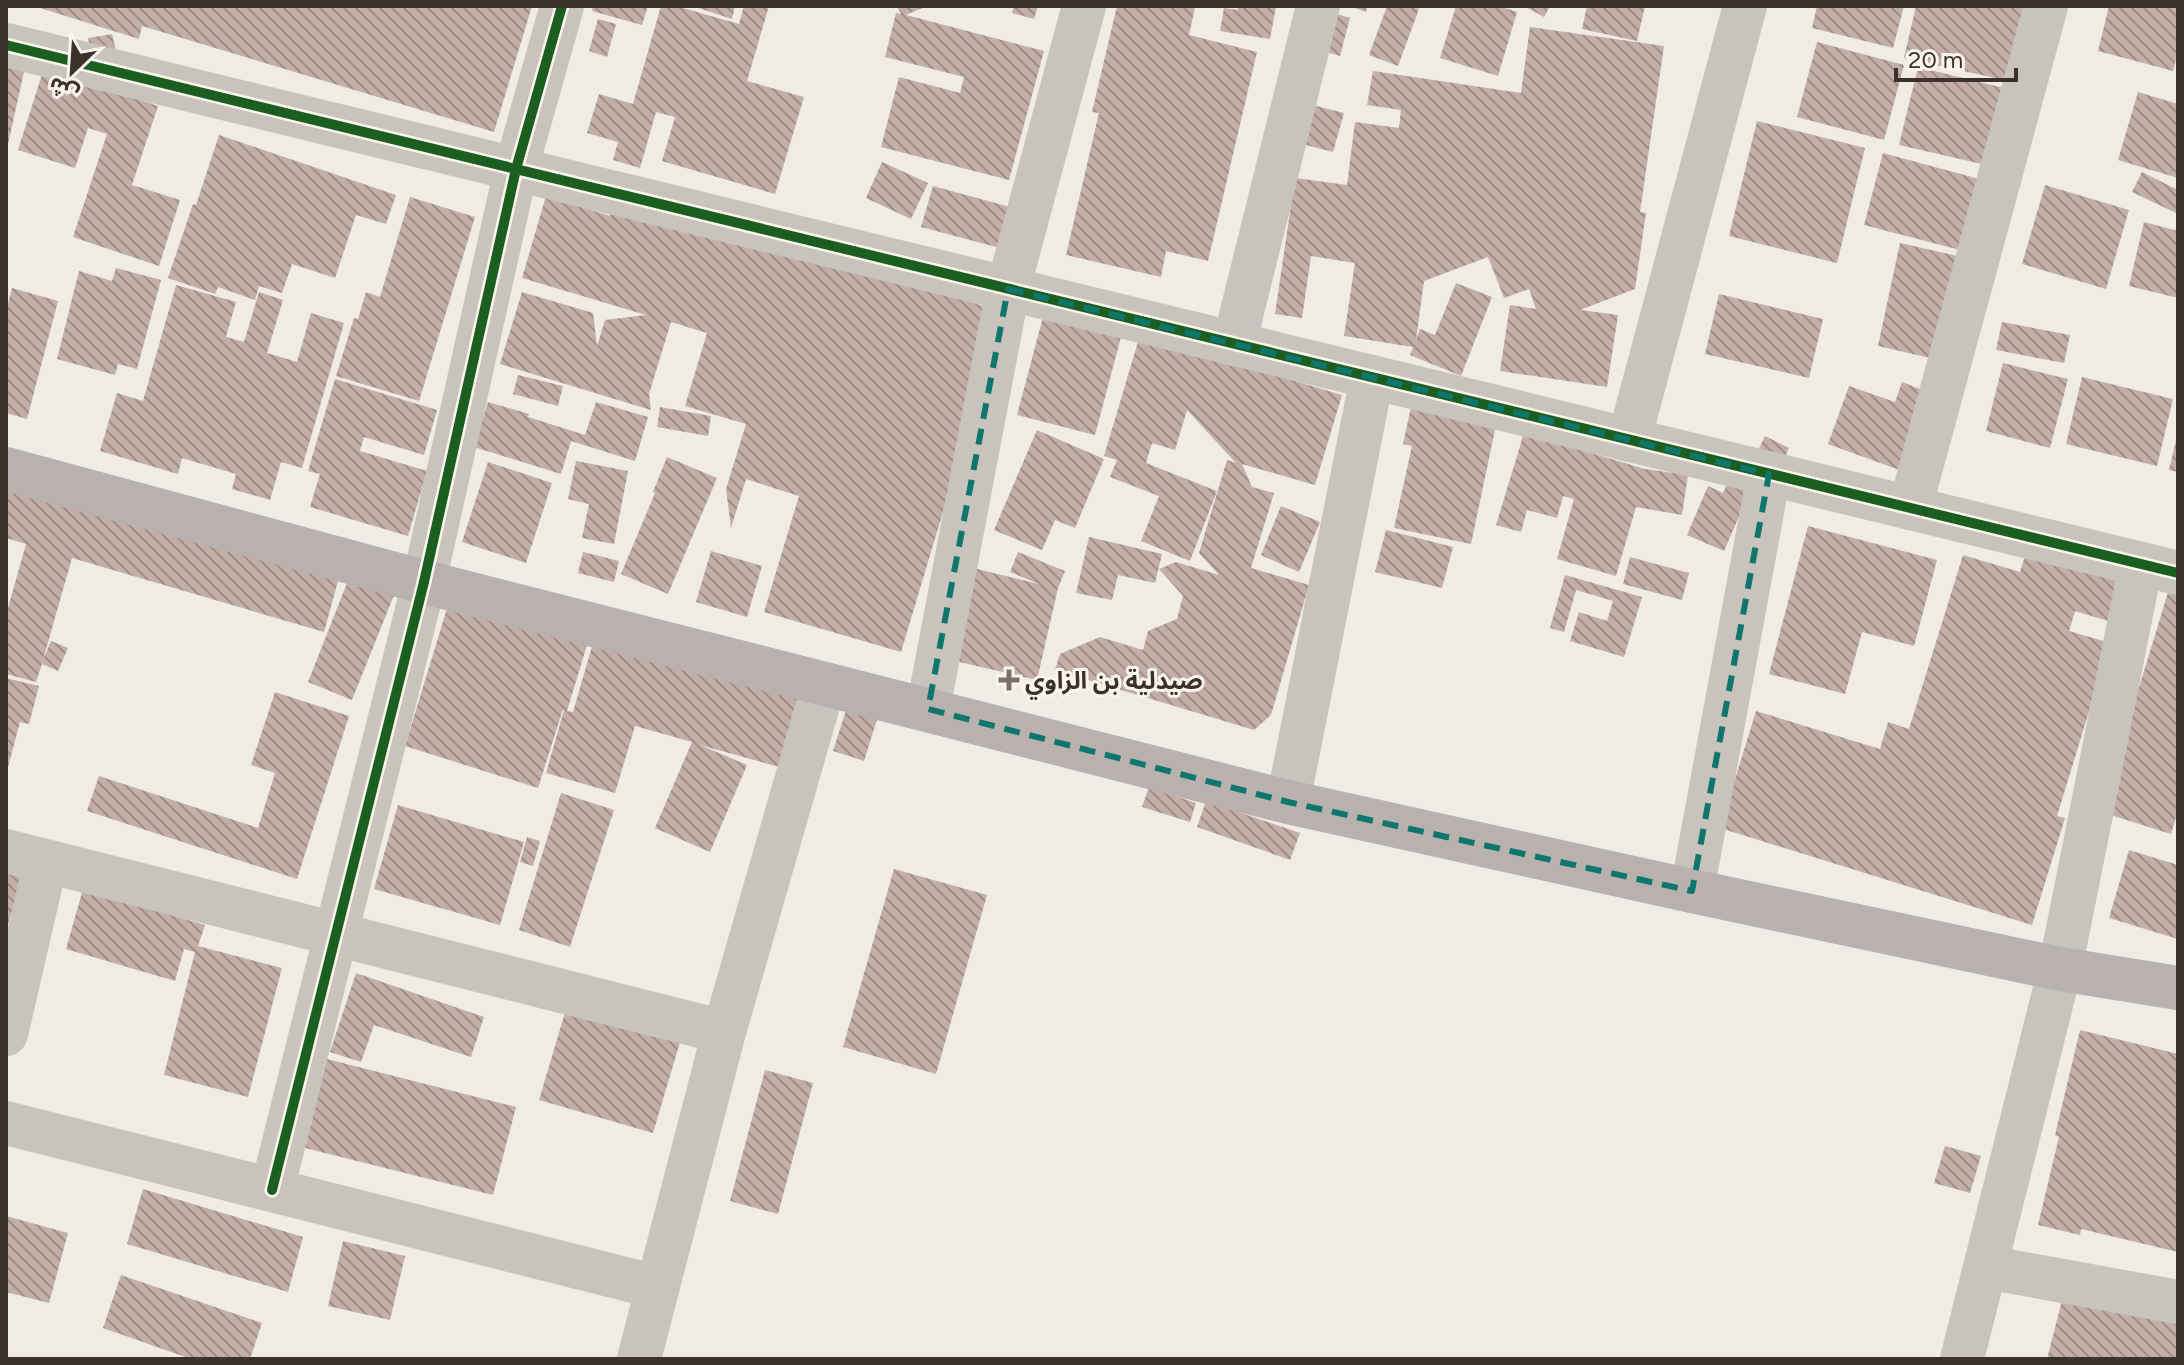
<svg xmlns="http://www.w3.org/2000/svg" width="2184" height="1365" font-family="Figtree,'Noto Sans Arabic',sans-serif">
  <defs>
    <pattern id="building-back-hatch" width="6" height="6" patternUnits="userSpaceOnUse" patternTransform="scale(2)"><rect width="6" height="6" fill="#c3afa7"/><path d="M-1 5l2 2M0 0l6 6M5-1l2 2" fill="none" stroke="#a08f88"/></pattern>
  </defs>
  <rect width="100%" height="100%" fill="#f0ebe5"/>
  <path fill="url(#building-back-hatch)" d="M34,6H532L494,132L142,26L139,39Z
    M593,6H648L642,25L592,11Z
    M661,6H676L739,24L744,6H769L747,81L804,97L775,194L662,161L675,117L656,112L640,168L613,160L618,142L587,133L599,94L633,104Z
    M692,6H735L732,19Z
    M897,6H927L906,15L1044,51L1009,180L881,147L899,77L960,93L964,77L885,57L896,13L901,14Z
    M1014,6H1038L1034,19L1012,13Z
    M1117,6L1195,7L1189,35L1257,52L1208,261L1166,251L1161,277L1066,255L1099,113L1092,112Z
    M1238,6H1276L1270,39L1220,31L1224,8L1238,10Z
    M1349,6H1367L1366,12Z
    M1387,6H1411L1419,9L1398,66L1369,55Z
    M1456,6H1499L1517,12L1498,76L1440,58Z
    M1524,6H1550L1544,17Z
    M1587,6H1645L1637,41L1582,29Z
    M1817,6H1904L1893,48L1812,28Z
    M1916,6H2013L2025,8L2009,81L1904,58Z
    M2109,6H2178V52L2173,71L2098,51Z
    M1323,10L1350,18L1340,56L1313,48Z
    M598,19L616,24L607,57L589,51Z
    M1530,27L1664,46L1640,212L1646,213L1635,289L1580,310L1618,315L1607,387L1500,371L1510,305L1536,309L1529,289L1504,298L1488,257L1424,281L1416,340L1420,329L1435,335L1456,283L1492,297L1461,376L1410,355L1413,347L1344,336L1355,263L1311,256L1302,318L1275,314L1295,178L1347,185L1355,122L1399,128L1401,110L1367,105L1373,71L1521,93Z
    M112,34L116,50L91,55L88,38Z
    M1817,42L1904,65L1884,140L1797,117Z
    M6,63L25,67L7,149L6,148Z
    M1918,67L2004,88L1986,165L1899,145Z
    M44,68L158,106L132,185L180,200L159,266L73,237L107,134L88,128L75,168L18,150Z
    M2138,92L2178,104V178L2118,160Z
    M1301,102L1344,113L1333,152L1290,141Z
    M1757,121L1865,148L1837,263L1729,236Z
    M219,135L396,195L386,224L356,215L335,278L292,264L282,293L259,286L255,300L218,287L215,294L168,278L193,204L196,205Z
    M1883,153L1983,180L1964,251L1864,225Z
    M882,162L928,183L911,219L866,198Z
    M2142,172L2178,190V209L2176,213L2132,192Z
    M2045,185L2129,210L2106,289L2022,264Z
    M933,186L1010,207L1000,248L921,227Z
    M546,196L610,216L614,203L781,244L1003,312L901,652L764,612L799,496L746,479L731,528L726,489L746,424L685,406L707,333L671,322L649,394L651,410L500,364L522,292L593,313L597,346L605,320L646,315L522,278Z
    M410,197L475,217L419,401L336,376L354,318L358,319L366,292L380,297Z
    M2144,222L2178,231V298L2129,286Z
    M1900,243L1962,257L1939,360L1878,346Z
    M116,268L161,280L137,369L118,364L115,375L57,359L79,271L112,281Z
    M176,285L236,302L226,337L244,342L259,292L283,300L267,353L297,362L311,313L344,323L302,468L281,462L270,500L232,489L236,474L182,458L178,474L100,451L117,393L143,401Z
    M12,288L58,301L27,419L6,413V312Z
    M1719,294L1823,319L1809,378L1705,354Z
    M1043,317L1121,337L1095,435L1017,415Z
    M2002,322L2070,335L2064,363L1996,350Z
    M1140,335L1342,395L1315,485L1242,464L1252,487L1274,493L1251,568L1309,585L1271,715L1254,730L1055,670L1060,654L1100,637L1143,650L1148,631L1177,619L1183,596L1159,569L1176,562L1219,575L1199,553L1227,460L1236,463L1187,410L1175,450L1152,443L1146,463L1217,491L1190,561L1141,541L1159,496L1110,477L1117,460L1104,456Z
    M2003,363L2068,379L2050,448L1986,431Z
    M518,375L563,386L558,406L513,394Z
    M2082,377L2173,399L2157,466L2066,444Z
    M335,379L437,410L424,455L364,437L360,451L427,471L408,536L310,507L320,474L308,471Z
    M1902,382L1932,394L1905,472L1828,444L1849,386L1895,402Z
    M488,402L529,414L528,417L585,435L596,402L648,417L635,461L571,441L561,474L474,447Z
    M660,407L711,416L708,436L657,427Z
    M1411,407L1496,425L1471,544L1394,528L1412,446L1403,444Z
    M1037,430L1104,459L1075,528L1055,520L1042,550L994,530Z
    M1524,433L1645,469L1688,475L1682,515L1636,507L1616,576L1557,559L1574,499L1563,496L1557,518L1527,510L1521,532L1496,525Z
    M1765,436L1789,448L1765,499L1750,491L1724,551L1687,535L1708,486L1723,493L1730,477L1743,482Z
    M2177,436H2178V472L2169,470Z
    M667,457L717,478L668,594L621,574L655,493L653,492Z
    M576,461L628,471L614,544L582,538L589,504L568,499Z
    M488,462L552,483L526,563L462,542Z
    M6,478L340,574L324,632L72,558L43,660L51,641L68,648L58,671L42,664L36,682L6,674V615L26,544L6,538Z
    M1281,506L1320,522L1299,572L1261,555Z
    M1808,526L1937,560L1914,646L1862,632L1845,694L1769,674Z
    M1386,530L1453,547L1442,588L1375,572Z
    M1089,537L1162,554L1155,583L1118,575L1112,600L1076,593Z
    M2027,549L2132,581L2118,624L2075,611L2069,631L2110,643L2057,816L2065,818L2032,925L1720,828L1756,711L1880,749L1888,722L1909,729L1963,555L2020,572Z
    M711,551L762,566L747,617L696,602Z
    M583,552L619,561L614,582L578,573Z
    M1018,552L1065,571L1058,588L1037,680L955,661L977,569L1039,584L1010,572Z
    M1630,557L1689,573L1682,600L1623,584Z
    M1565,575L1642,597L1624,657L1570,641L1579,612L1607,621L1613,601L1576,590L1564,632L1550,628Z
    M2173,576L2178,578V817H2176L2171,834L2101,812Z
    M349,578L394,595L352,700L308,682Z
    M449,602L587,645L567,711L573,712L595,636L804,695L783,768L700,745L747,765L710,852L655,828L692,742L635,726L615,793L546,773L564,710L563,709L538,788L405,746Z
    M6,678L39,686L29,724L20,722L7,771Z
    M275,692L349,716L297,879L87,811L99,776L258,828L275,773L251,765Z
    M848,704L879,713L864,761L833,751Z
    M1149,787L1196,803L1190,822L1142,807Z
    M561,793L614,810L570,947L519,930Z
    M1206,801L1300,833L1290,860L1197,827Z
    M398,805L524,842L500,925L374,889Z
    M527,837L540,841L533,866L520,862Z
    M2129,850L2178,865V939L2109,918Z
    M6,869L23,874L7,928H6Z
    M894,869L987,895L936,1074L843,1047Z
    M83,889L205,925L198,946L282,968L248,1097L164,1075L195,952L184,949L175,981L66,949Z
    M356,973L484,1017L471,1057L374,1025L361,1062L330,1052Z
    M569,999L683,1032L653,1133L539,1100Z
    M2080,1030L2178,1054V1252L2081,1229L2080,1235L2038,1225L2059,1137L2055,1135Z
    M327,1059L516,1107L493,1195L305,1148Z
    M765,1070L813,1083L778,1214L730,1201Z
    M1945,1146L1981,1156L1970,1193L1934,1183Z
    M143,1189L303,1237L288,1292L127,1244Z
    M6,1216L68,1233L49,1303L6,1292Z
    M343,1241L405,1256L390,1320L328,1306Z
    M2069,1273L2178,1300V1359H2047Z
    M121,1275L262,1323L250,1359H191L103,1328Z"/>
  <g fill="none" stroke-linecap="round" stroke-linejoin="round">
    <path stroke="#c9c3be" stroke-width="44" d="M1234,344L1318,6
      M1629,440L1745,6
      M1910,508L2046,6
      M928,709L1008,289L1084,6
      M1288,802L1372,377
      M6,851L724,1032
      M1692,891L1769,474
      M6,1034L46,861
      M6,1123L657,1287
      M272,1190L424,582L516,169L562,6
      M1986,1267L2178,1302
      M639,1359L724,1032L824,684
      M1962,1359L2060,969L2141,564"/>
    <path stroke="#c9c3be" stroke-width="44" d="M6,45L2178,573"/>
    <path stroke="#b8b1ad" stroke-width="44" d="M6,469L424,582L1288,802L1692,891L2060,969L2178,988"/>
    <defs>
      <path id="cycleway" d="M6,45L2178,573
        M272,1190L424,582L516,169L562,6"/>
    </defs>
    <use href="#cycleway" stroke="#fbf5ee" stroke-width="15"/>
    <use href="#cycleway" stroke="#1b5e20" stroke-width="10"/>
  </g>
  <path fill="none" stroke="#0f766e" stroke-width="6" stroke-dasharray="16 10" stroke-linejoin="round" d="M1008,289L1769,474L1692,891L1288,802L928,709Z"/>
  <path fill="#7a716c" stroke="#fbf5ee" stroke-width="3" d="M1005 668h8v8h8v8h-8v8h-8v-8h-8v-8h8z"/>
  <g text-anchor="middle" dominant-baseline="central" stroke-width="6" stroke-linejoin="round" paint-order="stroke">
    <g font-size="24" font-weight="bold" fill="#3b302b" stroke="#fbf5ee" text-anchor="start">
      <text x="1025" y="680">صيدلية بن الزاوي</text>
    </g>
  </g>
  <rect width="2184" height="1365" fill="none" stroke="#3b302b" stroke-width="16"/>
  <g transform="translate(72 72) rotate(205)" stroke="#fbf5ee" stroke-width="6" paint-order="stroke">
  <path d="M0-6L14 30L0 20L-14 30Z" fill="#3b302b"/>
  <text y="-12" font-size="22" font-weight="bold" text-anchor="middle" fill="#3b302b">ش</text>
  </g>
  <path d="M1896 68v12h120v-12" fill="none" stroke="#3b302b" stroke-width="4"/>
  <text x="1908" y="68" font-size="24" fill="#3b302b" stroke="#fbf5ee" stroke-width="6" paint-order="stroke">20 m</text>
</svg>
